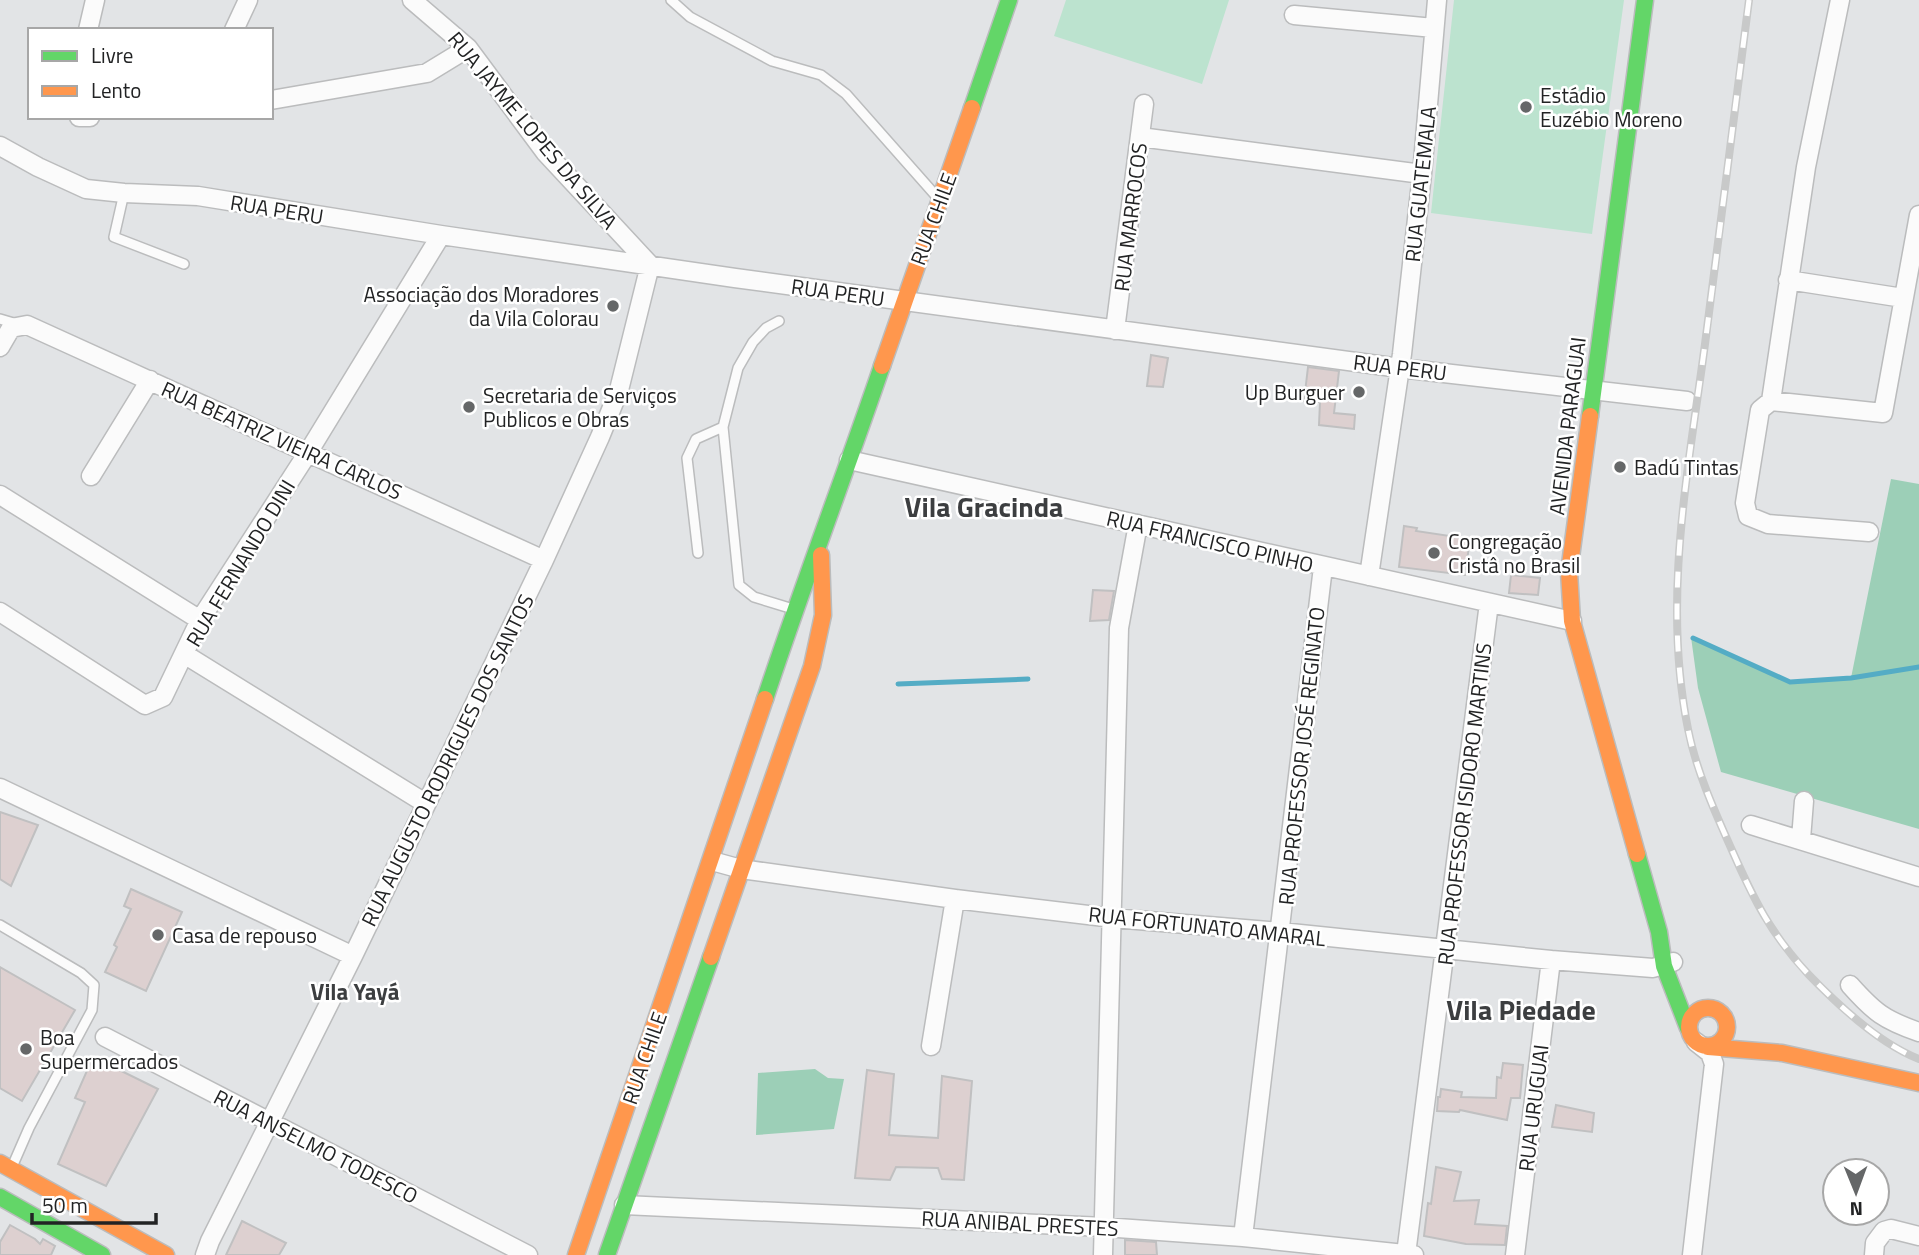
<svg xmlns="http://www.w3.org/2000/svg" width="1919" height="1255" font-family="'Titillium Web',sans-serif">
  <rect width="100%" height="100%" fill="#e2e4e6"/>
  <path fill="#bce3cf" d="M1066,0H1229L1202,84L1054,36Z
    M1454,0H1624L1592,234L1431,213Z"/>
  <path fill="#9ccfb7" d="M1891,479L1919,484V829L1721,772L1698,688L1691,637L1790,682L1851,678Z
    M815,1069L828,1078L844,1079L834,1129L756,1135L758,1073Z"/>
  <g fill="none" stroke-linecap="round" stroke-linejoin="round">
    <path stroke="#54acc5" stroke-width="5" d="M1693,638L1790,682L1851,678L1919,667
      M898,684L1028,679"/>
  </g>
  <path fill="#ddd0d0" stroke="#c0c0c1" stroke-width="2" d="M1151,355L1168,358L1163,387L1147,386Z
    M1308,367L1339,371L1334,413L1355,415L1354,429L1319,425L1320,402L1304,401Z
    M1404,526L1417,528L1416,531L1470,539L1465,575L1399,567Z
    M1511,575L1540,578L1538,595L1509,593Z
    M1093,590L1114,591L1109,620L1090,621Z
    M0,812L38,825L11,886L0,879Z
    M131,889L182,912L146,991L105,972L117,947L114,945L131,909L124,906Z
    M0,967L75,1010L22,1101L0,1088Z
    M93,1057L158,1089L106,1186L58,1164L85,1102L75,1098Z
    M1503,1063L1523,1065L1520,1098H1511L1507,1120L1460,1110L1459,1112L1437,1111L1438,1097H1440L1441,1089L1462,1092L1461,1097L1496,1098L1497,1077L1501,1078Z
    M867,1070L894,1074L889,1135L938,1138L942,1076L972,1081L964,1180L942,1179L938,1168L896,1167L890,1180L855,1178Z
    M1556,1105L1594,1113L1592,1132L1552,1127Z
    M1436,1167L1461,1172L1454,1201L1479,1200L1475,1224L1507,1226L1505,1245L1466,1244L1424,1236L1428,1203L1431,1204Z
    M242,1221L286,1243L279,1255H226Z
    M10,1225L35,1239L40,1244L43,1239L55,1246L51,1255H0V1242Z
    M1125,1240L1156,1242L1157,1255H1125Z"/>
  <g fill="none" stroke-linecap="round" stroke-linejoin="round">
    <defs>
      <path id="lane" d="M671,0L690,17L772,61L821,75L846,94L937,197
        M124,193L114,237L184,264
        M0,319L17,324
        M779,321L766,328L753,342L738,368L723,427L739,585L754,597L793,609
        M698,553L687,458L696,439L723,427
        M0,925L81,973L94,985L92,1010L29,1128L12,1167"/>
      <path id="street" d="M1294,15L1434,28
        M88,30L95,0
        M234,30L248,0
        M271,100L427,73L468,48
        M79,117H90
        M1140,137L1422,174
        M0,146L38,167L86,189L124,193L198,196L441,235L735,278L1400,368L1687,401
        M1788,280L1903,298
        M1115,330L1144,104
        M0,347L11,328L27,325L544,560
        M1771,401L1806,167L1840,0
        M849,460L1572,621
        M91,476L150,380
        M0,495L200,620
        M1869,532L1768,524L1748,516L1745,503L1760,410L1771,401L1883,413L1919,215
        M1369,576L1402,354L1422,174L1437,0
        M0,612L145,705L163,697L200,620L309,451L441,235
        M184,654L425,803
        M0,788L353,956
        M1751,825L1919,877
        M1801,839L1804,801
        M712,861L741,869L955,899L1113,918L1281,932L1551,960L1653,968L1673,962
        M1850,985C1874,1012 1884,1020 1919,1032
        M105,1037L528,1255
        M931,1046L955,899
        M624,1205L1104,1227L1243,1237L1414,1255
        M1243,1237C1271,1013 1296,790 1323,567
        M1406,1254L1489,603
        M205,1255L210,1241L353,956L544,560L600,437L619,390L650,265L545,152L468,48L412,0
        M1103,1255L1119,628L1138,524
        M1515,1255L1551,960
        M1692,1255L1714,1064L1710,1053L1696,1042
        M1874,1255L1875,1243L1884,1231L1891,1229L1919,1236"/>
      <path id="fast" d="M972,108L1009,0
        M1590,416L1645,0
        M765,699C802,587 844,477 882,366
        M1637,854L1659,932L1664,966L1688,1028
        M0,1197L102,1255
        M607,1255L711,957"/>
      <path id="slow" d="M882,366L972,108
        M1590,416L1569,572L1572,621L1637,854
        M711,957L812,666L823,615L821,555
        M1689 1027a19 19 0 1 1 38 0a19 19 0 1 1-38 0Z
        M1708,1047L1782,1053L1919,1083
        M0,1163L166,1255
        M576,1255L765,699"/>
    </defs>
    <use href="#lane" stroke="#bbbcbd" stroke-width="12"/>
    <use href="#street" stroke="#bbbcbd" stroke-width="21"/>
    <use href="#fast" stroke="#bbbcbd" stroke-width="19"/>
    <use href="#slow" stroke="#bbbcbd" stroke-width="19"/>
    <use href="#lane" stroke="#fbfbfb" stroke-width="9"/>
    <use href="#street" stroke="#fbfbfb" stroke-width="18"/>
    <use href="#fast" stroke="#63d668" stroke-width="16"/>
    <use href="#slow" stroke="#ff974d" stroke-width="16"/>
    <defs>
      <path id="rail" d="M1749,0C1734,115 1720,229 1705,344C1688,472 1662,600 1688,729C1696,770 1714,810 1731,848C1754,900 1770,933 1809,975C1838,1005 1880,1044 1919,1059"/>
    </defs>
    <use href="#rail" stroke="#c8c9c9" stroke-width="8"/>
    <use href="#rail" stroke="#fff" stroke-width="5" stroke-dasharray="16" stroke-linecap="butt"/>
  </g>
  <g fill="#656768" stroke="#fff" stroke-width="2.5">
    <circle cx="1526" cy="107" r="7"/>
    <circle cx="613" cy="306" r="7"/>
    <circle cx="1359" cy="392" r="7"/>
    <circle cx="469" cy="407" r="7"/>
    <circle cx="1620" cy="467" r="7"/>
    <circle cx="1434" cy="553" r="7"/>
    <circle cx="158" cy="935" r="7"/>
    <circle cx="26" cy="1049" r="7"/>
  </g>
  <g text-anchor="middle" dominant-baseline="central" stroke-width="5" stroke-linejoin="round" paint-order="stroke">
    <g font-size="21" fill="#222324" stroke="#fff" text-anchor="start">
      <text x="1540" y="95">Estádio<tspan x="1540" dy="24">Euzébio Moreno</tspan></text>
      <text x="599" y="294" text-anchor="end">Associação dos Moradores<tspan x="599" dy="24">da Vila Colorau</tspan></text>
      <text x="1345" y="392" text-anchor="end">Up Burguer</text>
      <text x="483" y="395">Secretaria de Serviços<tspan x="483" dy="24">Publicos e Obras</tspan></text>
      <text x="1634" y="467">Badú Tintas</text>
      <text x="1448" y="541">Congregação<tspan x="1448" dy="24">Cristâ no Brasil</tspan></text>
      <text x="172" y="935">Casa de repouso</text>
      <text x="40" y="1037">Boa<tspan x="40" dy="24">Supermercados</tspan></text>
    </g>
    <g font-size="21" fill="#222324" stroke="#fff">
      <text transform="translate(533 130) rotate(50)">RUA JAYME LOPES DA SILVA</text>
      <text transform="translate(1420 184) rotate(-84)">RUA GUATEMALA</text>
      <text transform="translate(277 209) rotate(9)">RUA PERU</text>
      <text transform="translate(1130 217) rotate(-83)">RUA MARROCOS</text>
      <text transform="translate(933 219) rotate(-70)">RUA CHILE</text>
      <text transform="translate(838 292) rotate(8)">RUA PERU</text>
      <text transform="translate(1400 367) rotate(7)">RUA PERU</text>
      <text transform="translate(1567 426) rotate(-83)">AVENIDA PARAGUAI</text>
      <text transform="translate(282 440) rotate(24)">RUA BEATRIZ VIEIRA CARLOS</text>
      <text transform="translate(1210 541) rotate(13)">RUA FRANCISCO PINHO</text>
      <text transform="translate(240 563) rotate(-59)">RUA FERNANDO DINI</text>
      <text transform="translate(1301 756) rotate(-84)">RUA PROFESSOR JOSÉ REGINATO</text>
      <text transform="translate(447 760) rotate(-64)">RUA AUGUSTO RODRIGUES DOS SANTOS</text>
      <text transform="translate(1464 804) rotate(-83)">RUA PROFESSOR ISIDORO MARTINS</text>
      <text transform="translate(1207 926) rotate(6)">RUA FORTUNATO AMARAL</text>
      <text transform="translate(644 1058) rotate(-71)">RUA CHILE</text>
      <text transform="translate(1533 1108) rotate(-83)">RUA URUGUAI</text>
      <text transform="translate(316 1146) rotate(27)">RUA ANSELMO TODESCO</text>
      <text transform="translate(1020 1223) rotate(3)">RUA ANIBAL PRESTES</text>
    </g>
    <g font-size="23" font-weight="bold" fill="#3c3e40" stroke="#fff">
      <text x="355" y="991">Vila Yayá</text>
    </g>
    <g font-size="28" font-weight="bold" fill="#3c3e40" stroke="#fff">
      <text x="984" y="506">Vila Gracinda</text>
      <text x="1521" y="1009">Vila Piedade</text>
    </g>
  </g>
  <rect x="28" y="28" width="245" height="91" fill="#ffffff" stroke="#a7a7a7" stroke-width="2"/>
  <rect x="42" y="51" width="35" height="10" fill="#63d668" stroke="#a7a7a7" stroke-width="2"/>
  <text x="91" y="63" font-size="21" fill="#222324">Livre</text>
  <rect x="42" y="86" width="35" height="10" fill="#ff974d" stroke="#a7a7a7" stroke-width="2"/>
  <text x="91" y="98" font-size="21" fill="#222324">Lento</text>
  <g transform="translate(1856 1192) rotate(179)"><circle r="33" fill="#ffffff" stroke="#a7a7a7" stroke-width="2"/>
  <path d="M0-5L12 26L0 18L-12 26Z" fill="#656768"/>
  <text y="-10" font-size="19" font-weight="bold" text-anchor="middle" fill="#222324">N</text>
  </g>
  <path d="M32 1213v10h124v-10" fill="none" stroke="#222324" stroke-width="3.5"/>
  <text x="42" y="1213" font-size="21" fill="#222324" stroke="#ffffff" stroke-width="5" paint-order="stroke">50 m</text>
</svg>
